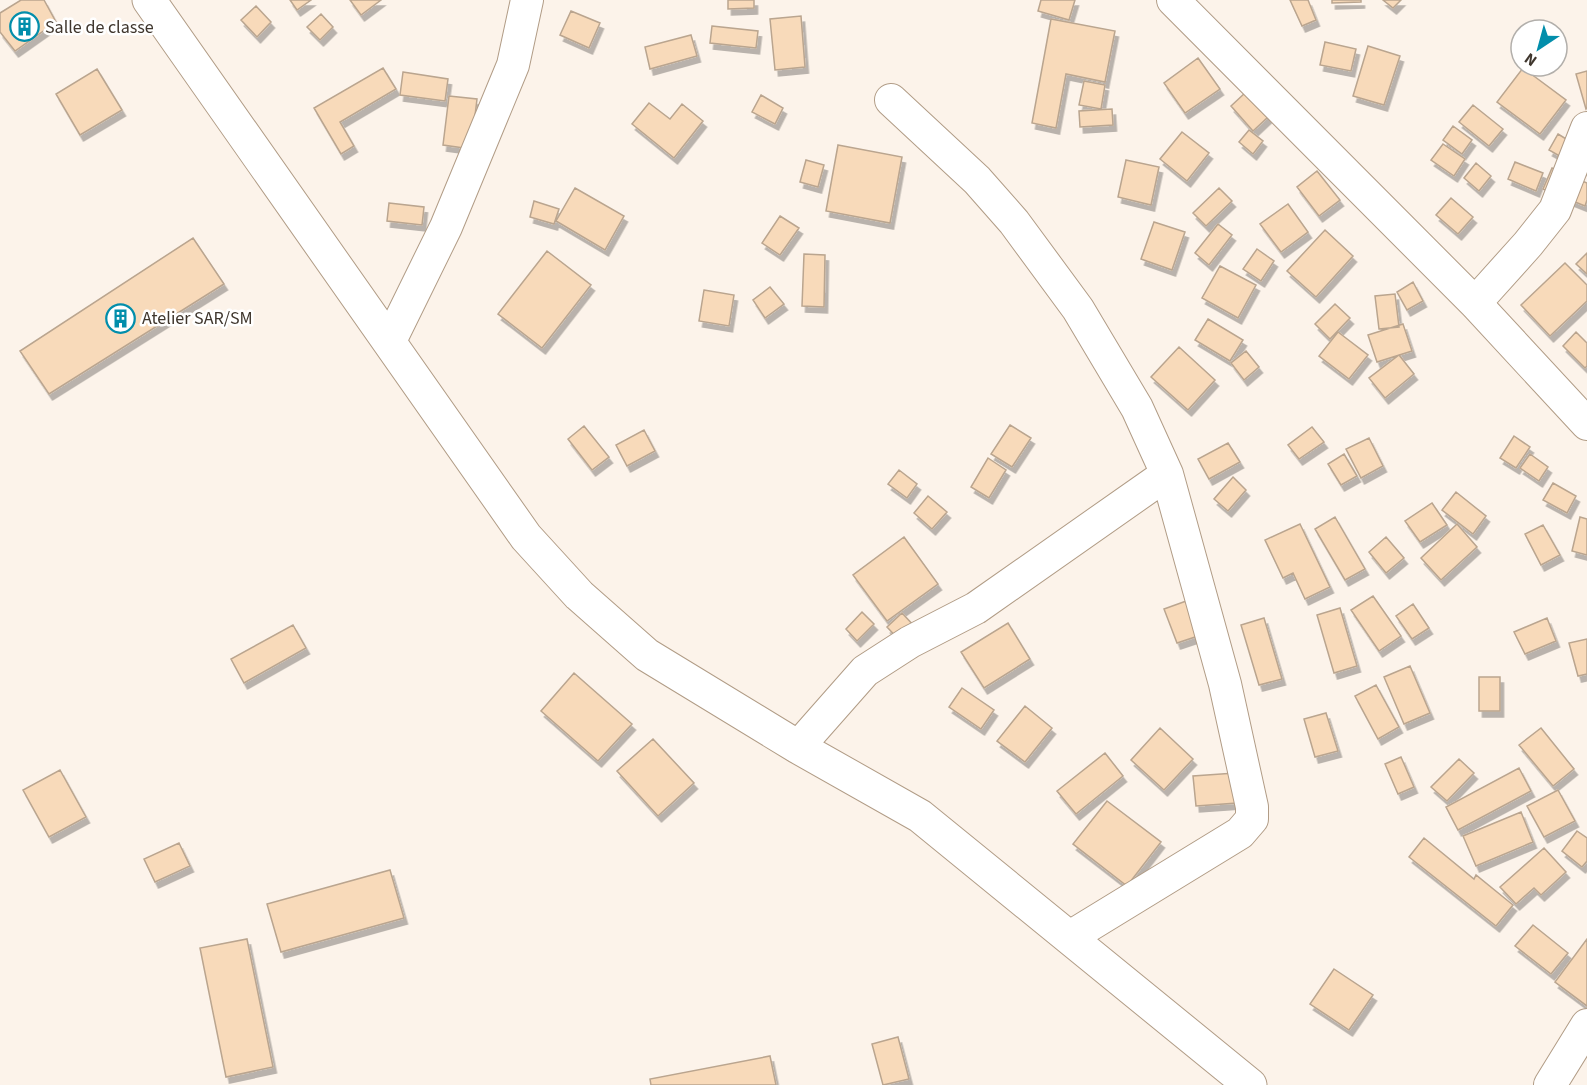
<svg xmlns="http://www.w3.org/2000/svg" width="1587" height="1085" font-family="'Source Sans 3',sans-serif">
  <defs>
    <filter id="shadow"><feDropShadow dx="3.5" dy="6" stdDeviation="0" flood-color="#0004"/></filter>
  </defs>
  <rect width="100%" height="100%" fill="#fcf3ea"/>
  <path fill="#f8daba" stroke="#baa58f" stroke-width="1.5" filter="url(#shadow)" d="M21,0H44L56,22L15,51L0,32V13Z
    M290,0H311L297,10Z
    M350,0H381L361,15Z
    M728,0H754V8L728,9Z
    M1041,0H1075L1069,20L1038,11Z
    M1290,0H1308L1316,20L1302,26Z
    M1332,0H1361V2L1332,3Z
    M1383,0H1401L1393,8Z
    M256,6L271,22L257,37L241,20Z
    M571,11L600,23L589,48L560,35Z
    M321,14L333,27L320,40L307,27Z
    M801,16L805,67L775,70L770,19Z
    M1051,19L1115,31L1105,82L1066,74L1056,128L1032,123Z
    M712,26L758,31L756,48L710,43Z
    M691,35L697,56L650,69L645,47Z
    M1325,42L1356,49L1351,71L1320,65Z
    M1368,46L1400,56L1384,105L1353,96Z
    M1198,58L1220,89L1185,113L1164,83Z
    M383,68L396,89L340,122L354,146L341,154L314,108Z
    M1523,68L1566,100L1540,134L1497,102Z
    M97,69L122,110L80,135L56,94Z
    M1587,71V108L1586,109L1576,74Z
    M403,72L448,79L445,101L400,95Z
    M1084,81L1105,85L1101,109L1079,105Z
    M1246,92L1268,117L1253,131L1231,106Z
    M761,95L783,108L775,124L752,112Z
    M449,96L477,99L471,149L443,145Z
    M649,103L670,119L682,104L703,121L674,158L632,124Z
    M1473,105L1503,129L1489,146L1459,122Z
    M1112,109L1113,125L1080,127L1079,111Z
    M1453,126L1472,140L1462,154L1443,140Z
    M1249,130L1263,141L1253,154L1239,142Z
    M1182,132L1209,153L1187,181L1160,159Z
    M1558,134L1576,145L1584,170L1549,150Z
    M1443,144L1465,159L1454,176L1431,160Z
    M838,145L902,157L890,223L826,211Z
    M806,160L824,165L818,187L800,182Z
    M1126,160L1159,167L1151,205L1118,197Z
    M1515,162L1543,173L1536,191L1508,179Z
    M1476,163L1491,176L1479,191L1464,178Z
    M1552,168L1587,183V200L1585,206L1543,189Z
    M1317,171L1340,200L1319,216L1297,187Z
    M575,188L624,216L605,250L556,221Z
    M1219,188L1232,201L1206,226L1193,213Z
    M1451,198L1473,217L1458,234L1436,215Z
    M534,201L559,209L554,224L530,217Z
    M389,203L424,207L422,225L387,221Z
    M1288,204L1308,232L1281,252L1260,224Z
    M780,216L799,228L780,255L762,243Z
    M1154,222L1185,232L1172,270L1141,259Z
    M1218,224L1232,235L1209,265L1195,253Z
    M1325,230L1353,256L1316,297L1287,271Z
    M193,238L224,284L49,394L20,351Z
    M1257,249L1274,261L1261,281L1243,269Z
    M547,251L591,285L542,348L498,314Z
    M1587,253V274L1576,264Z
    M804,254L825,255L824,307L802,306Z
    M1565,263L1587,285V301L1550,336L1521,305Z
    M1220,266L1256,285L1238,318L1202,298Z
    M1413,282L1423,301L1407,310L1397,292Z
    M770,287L784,304L765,318L753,300Z
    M704,290L734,295L729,326L699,321Z
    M1395,294L1399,327L1379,329L1375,296Z
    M1335,304L1350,318L1330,339L1315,324Z
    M1208,319L1243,340L1230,361L1195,340Z
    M1403,324L1412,351L1377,362L1368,335Z
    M1338,332L1368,355L1349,379L1319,356Z
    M1576,332L1587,343V366L1585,368L1563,346Z
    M1179,347L1215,380L1188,410L1151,377Z
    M1246,351L1259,367L1244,380L1231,363Z
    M1399,355L1414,374L1385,398L1369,378Z
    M1010,425L1031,438L1012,467L991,454Z
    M584,426L609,457L592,470L568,439Z
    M1312,427L1324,442L1299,459L1288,445Z
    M644,430L655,451L627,466L616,445Z
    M1514,436L1530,447L1516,468L1500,458Z
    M1369,438L1383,466L1361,478L1346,449Z
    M1228,443L1240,462L1209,479L1198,459Z
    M1344,454L1357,476L1341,485L1328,464Z
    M1530,454L1548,467L1539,481L1520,468Z
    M988,458L1006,470L989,498L971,487Z
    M899,470L917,484L907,498L888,484Z
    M1233,477L1246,490L1228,511L1214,499Z
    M1553,483L1576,496L1567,513L1543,500Z
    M1456,492L1486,516L1473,534L1442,510Z
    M928,496L947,512L932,529L914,513Z
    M1432,503L1447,525L1420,542L1405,521Z
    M1335,517L1365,569L1345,580L1315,529Z
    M1580,517L1587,519V555L1572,551Z
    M1300,524L1330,587L1305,599L1293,573L1283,578L1265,540Z
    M1457,524L1477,547L1441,580L1421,558Z
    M1543,525L1560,555L1541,565L1525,534Z
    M904,537L938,584L887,621L853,575Z
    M1386,537L1404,558L1386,573L1369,552Z
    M1373,596L1401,636L1379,651L1351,610Z
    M1189,600L1201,635L1177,643L1164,609Z
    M1413,604L1429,628L1412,639L1396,616Z
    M1340,608L1357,666L1334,673L1317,615Z
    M862,612L874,624L857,641L846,629Z
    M902,613L916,628L901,642L887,627Z
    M1264,618L1282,679L1259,685L1241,625Z
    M1547,618L1556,641L1525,654L1514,632Z
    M1008,623L1030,659L984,688L961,652Z
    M293,625L306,648L244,683L231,659Z
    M1587,639V674L1578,676L1569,643Z
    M1410,666L1430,713L1404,724L1384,677Z
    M574,673L632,724L598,761L541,711Z
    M1479,677H1500V711H1479Z
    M1376,685L1399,727L1378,739L1355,696Z
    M962,688L994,710L981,729L949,707Z
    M1025,706L1052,728L1025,762L997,741Z
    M1326,713L1338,751L1315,757L1304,719Z
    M1160,728L1193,759L1164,790L1131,760Z
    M1541,728L1574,769L1553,786L1519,745Z
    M653,739L694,783L658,816L617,771Z
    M1105,753L1123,776L1076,814L1057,791Z
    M1401,757L1414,787L1398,794L1385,764Z
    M1459,759L1474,773L1447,801L1431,787Z
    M1519,768L1531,791L1458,830L1446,807Z
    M60,770L86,817L49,837L23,790Z
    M1235,773L1237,803L1196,806L1193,776Z
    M1558,790L1575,821L1544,837L1527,806Z
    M1107,801L1161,842L1127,886L1073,844Z
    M1521,812L1533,842L1476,866L1463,836Z
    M1577,831L1587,838V861L1582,867L1562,851Z
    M1424,838L1474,879L1476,875L1513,905L1496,926L1409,857Z
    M179,843L190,866L155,882L144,859Z
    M1544,848L1566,872L1541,895L1534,888L1516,904L1500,887Z
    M390,870L404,918L281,952L267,904Z
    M1533,925L1568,953L1551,974L1515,946Z
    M247,939L273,1067L226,1077L200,948Z
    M1587,939V1006L1555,982Z
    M1587,939V1006L1555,982Z
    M1334,969L1373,995L1349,1030L1310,1004Z
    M898,1037L909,1079L883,1085L872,1044Z
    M770,1056L776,1085H651L650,1079Z"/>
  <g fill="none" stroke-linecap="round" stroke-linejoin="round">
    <defs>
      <path id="minor" d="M1173,0L1475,303L1587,424
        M891,100L977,180L1014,222L1078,309L1137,408L1167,474L1225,684L1252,807V819L1240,833L1070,937
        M1475,303L1528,244L1555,210L1587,128
        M390,341L446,227L513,65L527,0
        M798,747L865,671L910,642L976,608L1167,474
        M1550,1085L1587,1025"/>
      <path id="major" d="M149,0L526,537L579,595L647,655L798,747L920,816L1250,1085"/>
    </defs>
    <use href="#minor" stroke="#b19c86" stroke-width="34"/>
    <use href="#major" stroke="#b19c86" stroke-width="35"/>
    <use href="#minor" stroke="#fff" stroke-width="32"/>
    <use href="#major" stroke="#fff" stroke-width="33"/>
  </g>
  <defs>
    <symbol id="building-ring" viewBox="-11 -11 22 22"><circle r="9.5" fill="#fff" stroke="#028eab" stroke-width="1.5"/><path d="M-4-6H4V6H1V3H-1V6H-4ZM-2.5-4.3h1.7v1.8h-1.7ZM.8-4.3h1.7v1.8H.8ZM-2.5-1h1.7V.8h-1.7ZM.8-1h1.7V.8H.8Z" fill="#028eab"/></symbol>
  </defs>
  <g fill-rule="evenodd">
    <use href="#building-ring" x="8" y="10" width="33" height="33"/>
    <use href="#building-ring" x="104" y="302" width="33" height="33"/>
  </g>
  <g text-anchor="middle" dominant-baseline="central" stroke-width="5" stroke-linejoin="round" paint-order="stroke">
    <g font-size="18" fill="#3f362d" stroke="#fff" text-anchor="start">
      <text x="45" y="27">Salle de classe</text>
      <text x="142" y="318">Atelier SAR/SM</text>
    </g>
  </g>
  <g transform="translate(1539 48) rotate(216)"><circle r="28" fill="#ffffff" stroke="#b2afab" stroke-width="1.5"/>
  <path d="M0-4.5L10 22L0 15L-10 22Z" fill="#028eab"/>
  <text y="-9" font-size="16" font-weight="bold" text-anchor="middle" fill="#3f362d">N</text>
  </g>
</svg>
